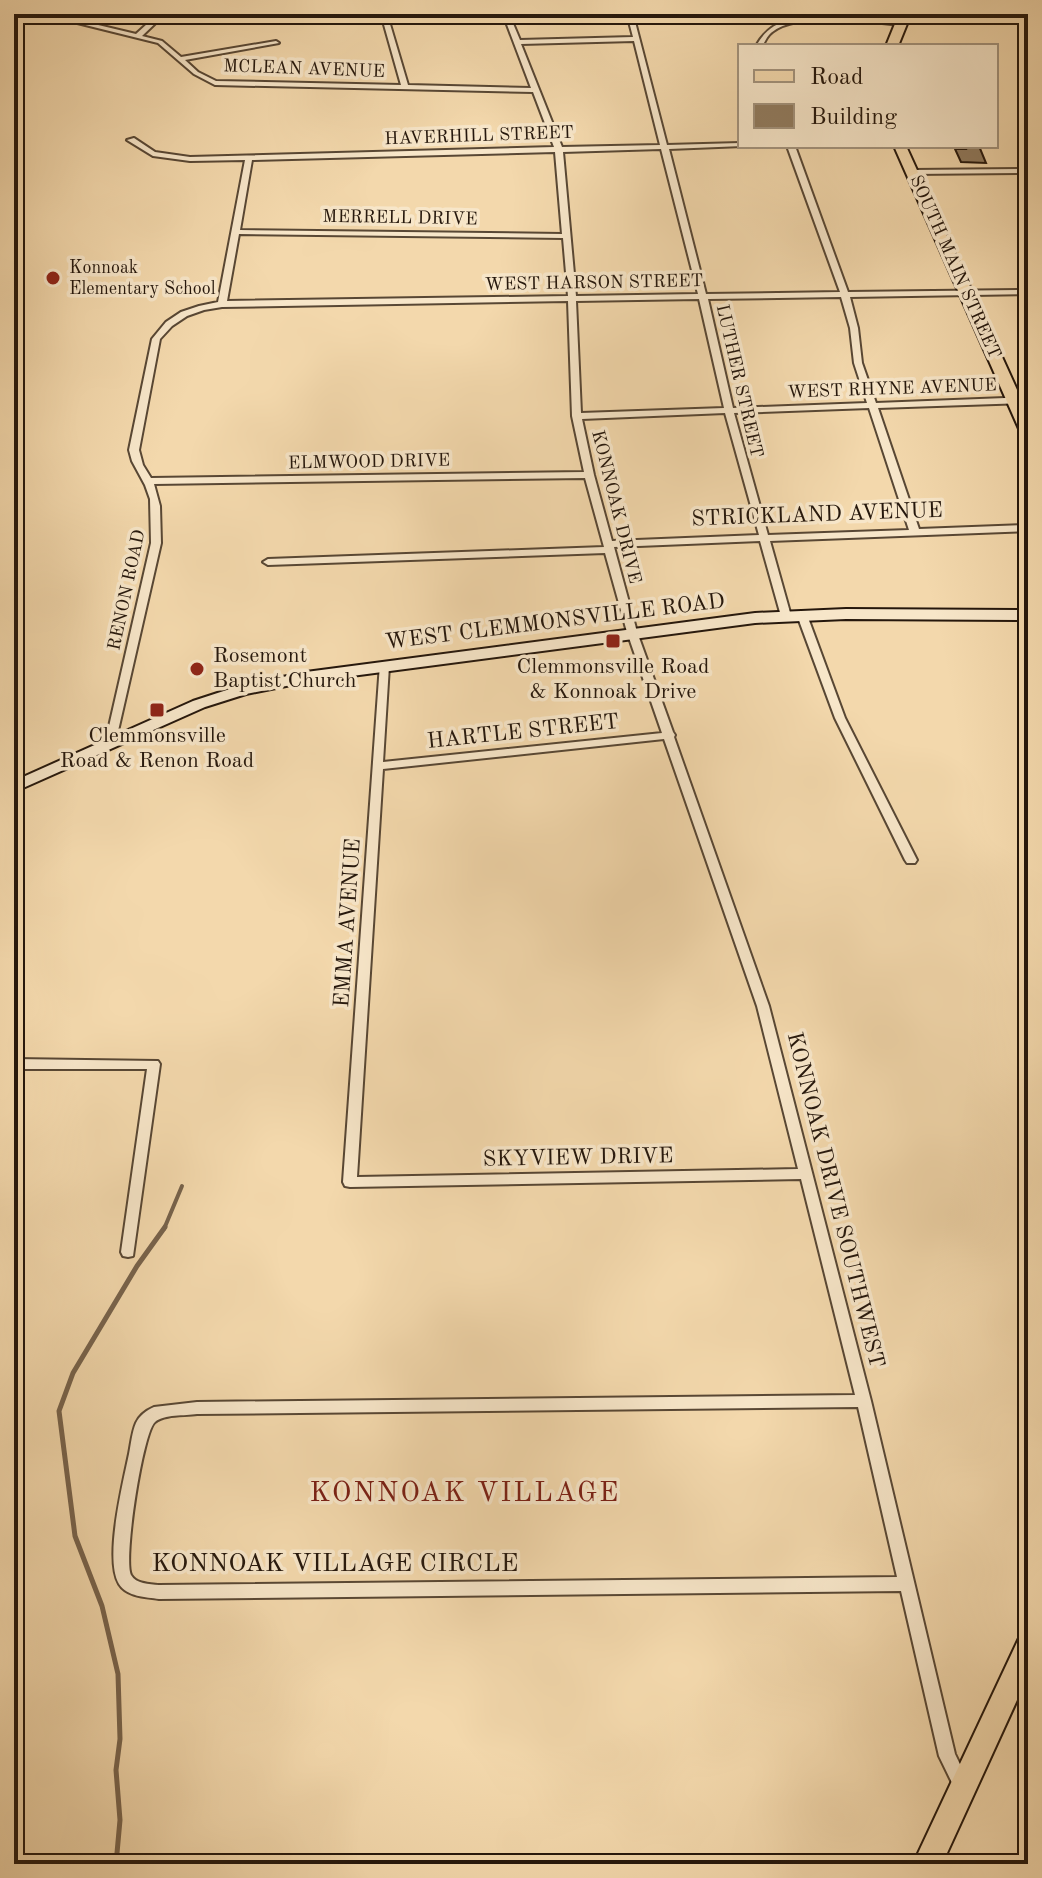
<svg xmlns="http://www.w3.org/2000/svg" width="1042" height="1878" font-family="'Old Standard TT',serif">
  <rect width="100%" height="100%" fill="#f3d8ac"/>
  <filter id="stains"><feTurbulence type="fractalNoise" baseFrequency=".0025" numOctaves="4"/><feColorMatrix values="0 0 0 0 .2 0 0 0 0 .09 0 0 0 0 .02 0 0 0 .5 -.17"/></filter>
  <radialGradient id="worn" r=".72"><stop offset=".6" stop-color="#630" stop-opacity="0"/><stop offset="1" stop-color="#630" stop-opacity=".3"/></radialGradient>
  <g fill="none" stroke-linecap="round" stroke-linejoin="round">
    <path stroke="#77634c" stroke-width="4" d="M164,1229L182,1186"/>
    <path stroke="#77634c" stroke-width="5" d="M116,1864L120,1820L116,1770L120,1739L118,1674L102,1606L75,1536L59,1411L73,1373L137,1266L165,1227"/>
  </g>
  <path fill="#907b5f" stroke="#25170c" stroke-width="2" d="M965,146H979L986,163L961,162L955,149H966Z"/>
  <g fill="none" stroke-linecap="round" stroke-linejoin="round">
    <defs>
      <path id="street" d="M23,14H30L14,27V22Z
        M41,14H52L136,34L158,14H165L142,36L162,41L181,57L276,41L279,43L185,60L198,72L216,81L401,85L381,14H387L408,85L531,88L503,14H509L520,40L633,37L627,14H633L667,145L740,143V146H743L669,149L706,294L840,292L787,146H795L848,292L1028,290V294L850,297L858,328L862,363L876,403L1028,397V403L878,408L919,529L1028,525V531L770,541L791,616L786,619L781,616L760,541L614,547L637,632L673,732L675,735L674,737L769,1006L871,1401L955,1754L971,1787L969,1793L963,1795L957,1793L939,1756L901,1591L159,1599C146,1597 127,1597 119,1584C104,1559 123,1483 129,1454C131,1444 132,1432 136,1423C139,1416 147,1410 154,1407L197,1402L855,1395L801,1179L350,1187L345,1186L343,1182L380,664L384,663L389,666L383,762L662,733L627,632L605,553L268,565L263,562L268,559L604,547L585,478L154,484L160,506L161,543L115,744L110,747L105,744L151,543L150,499L145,485L132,461L129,450L152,339L166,322L181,312L199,306L218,302L245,160L190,161L153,156L127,140L134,138L155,152L190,157L554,147L533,92L215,85L194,74L158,43ZM634,41L660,145L562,147L521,44ZM661,149L698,294L576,296L563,152ZM555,152L562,234L240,230L252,160ZM239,234L563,238L568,296L227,301ZM841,297L850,328L854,363L867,403L733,408L708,299ZM699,299L724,408L581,413L576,301ZM568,301L572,416L584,472L151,478L143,465L139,450L160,339L172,326L187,316L204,310L222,307ZM869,408L909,530L768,535L734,413ZM725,413L759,535L612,541L594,475L582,419ZM664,739L757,1006L798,1169L357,1177L383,769ZM858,1407L897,1577L159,1585C149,1584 136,1584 131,1575C123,1559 143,1431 155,1422C164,1414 185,1416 197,1414Z
        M822,16L901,21L904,23L901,25C870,22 792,10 769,35C766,38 765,42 762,46H756C771,19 793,18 822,16Z
        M1023,169L1024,171L1020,173L912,174L908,172L912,170Z
        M802,612L807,615L845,718L917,860L915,863H907L905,860L835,718L797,615Z
        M14,1059L158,1061L160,1064L133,1256L128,1257L123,1256L121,1252L147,1069H14Z"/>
      <path id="secondary" d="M846,609L1028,610V620L846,619L755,623L306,682L246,694L205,707L14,792V781L193,701L236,687L306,672L755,613Z"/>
      <path id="primary" d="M899,14H911L898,46H886Z
        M894,146H906L1028,414V436L1020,431Z
        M1028,1635V1676L942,1864H913L1019,1638Z"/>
    </defs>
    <use href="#street" stroke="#584734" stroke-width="4"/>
    <use href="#secondary" stroke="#25170c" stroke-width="4"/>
    <use href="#primary" stroke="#25170c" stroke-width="4"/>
    <use href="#street" fill="#f7e6c9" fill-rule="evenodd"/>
    <use href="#secondary" fill="#f7e6c9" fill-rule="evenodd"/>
    <use href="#primary" fill="#f3d8ac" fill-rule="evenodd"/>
  </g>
  <g fill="#8f2418" stroke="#f7e6c9" stroke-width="3">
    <circle cx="53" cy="278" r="8"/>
    <rect x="605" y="633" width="16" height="16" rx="4"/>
    <circle cx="197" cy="669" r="8"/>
    <rect x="149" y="702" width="16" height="16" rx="4"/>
  </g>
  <g text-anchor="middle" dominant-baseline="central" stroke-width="7" stroke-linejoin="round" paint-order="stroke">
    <g font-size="18" fill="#25170c" stroke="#f7e6c9">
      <text transform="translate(304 69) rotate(2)">MCLEAN AVENUE</text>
      <text transform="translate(479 136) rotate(-2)">HAVERHILL STREET</text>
      <text transform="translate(400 218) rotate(1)">MERRELL DRIVE</text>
      <text transform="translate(955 267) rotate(66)">SOUTH MAIN STREET</text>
      <text transform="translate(594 283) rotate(-1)">WEST HARSON STREET</text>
      <text transform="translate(739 381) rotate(77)">LUTHER STREET</text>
      <text transform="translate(892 389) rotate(-2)">WEST RHYNE AVENUE</text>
      <text transform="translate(369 462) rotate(-1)">ELMWOOD DRIVE</text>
      <text transform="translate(616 507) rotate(76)">KONNOAK DRIVE</text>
      <text transform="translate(127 590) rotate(-78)">RENON ROAD</text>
    </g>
    <g font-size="18" fill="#25170c" stroke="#f7e6c9" text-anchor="start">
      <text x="69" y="268">Konnoak<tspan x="69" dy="21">Elementary School</tspan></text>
    </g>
    <g font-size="22" fill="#25170c" stroke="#f7e6c9">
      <text transform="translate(817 515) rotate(-2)">STRICKLAND AVENUE</text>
      <text transform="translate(555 622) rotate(-7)">WEST CLEMMONSVILLE ROAD</text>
      <text transform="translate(523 732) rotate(-6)">HARTLE STREET</text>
      <text transform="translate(348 923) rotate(-86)">EMMA AVENUE</text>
      <text transform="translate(578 1158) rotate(-1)">SKYVIEW DRIVE</text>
      <text transform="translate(835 1200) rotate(76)">KONNOAK DRIVE SOUTHWEST</text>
    </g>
    <g font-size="22" fill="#25170c" stroke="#f7e6c9">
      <text x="213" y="656" text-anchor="start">Rosemont<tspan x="213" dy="25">Baptist Church</tspan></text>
      <text x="613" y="667">Clemmonsville Road<tspan x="613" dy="25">&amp; Konnoak Drive</tspan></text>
      <text x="157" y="736">Clemmonsville<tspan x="157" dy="25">Road &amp; Renon Road</tspan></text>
    </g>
    <g font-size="26" fill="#25170c" stroke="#f7e6c9">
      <text x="335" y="1564">KONNOAK VILLAGE CIRCLE</text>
    </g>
    <g font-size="28" letter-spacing="2" fill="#7a1f14" stroke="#f7e6c9">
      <text x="465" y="1494">KONNOAK VILLAGE</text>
    </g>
  </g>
  <rect width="1042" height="1878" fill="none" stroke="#f3d8ac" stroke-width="48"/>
  <rect x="16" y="16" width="1010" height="1846" fill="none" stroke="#25170c" stroke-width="4"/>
  <rect x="24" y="24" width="994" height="1830" fill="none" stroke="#25170c" stroke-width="2"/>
  <rect x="738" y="44" width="260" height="104" fill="#f7e6c9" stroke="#a3937d" stroke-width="2"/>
  <rect x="754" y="70" width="40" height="12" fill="#f3d8ac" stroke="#a3937d" stroke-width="2"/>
  <text x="810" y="84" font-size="24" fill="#25170c">Road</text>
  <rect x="754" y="104" width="40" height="24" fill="#907b5f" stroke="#a3937d" stroke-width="2"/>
  <text x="810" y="124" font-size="24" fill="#25170c">Building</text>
  <rect width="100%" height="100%" filter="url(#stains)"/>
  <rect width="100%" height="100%" fill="url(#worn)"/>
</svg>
